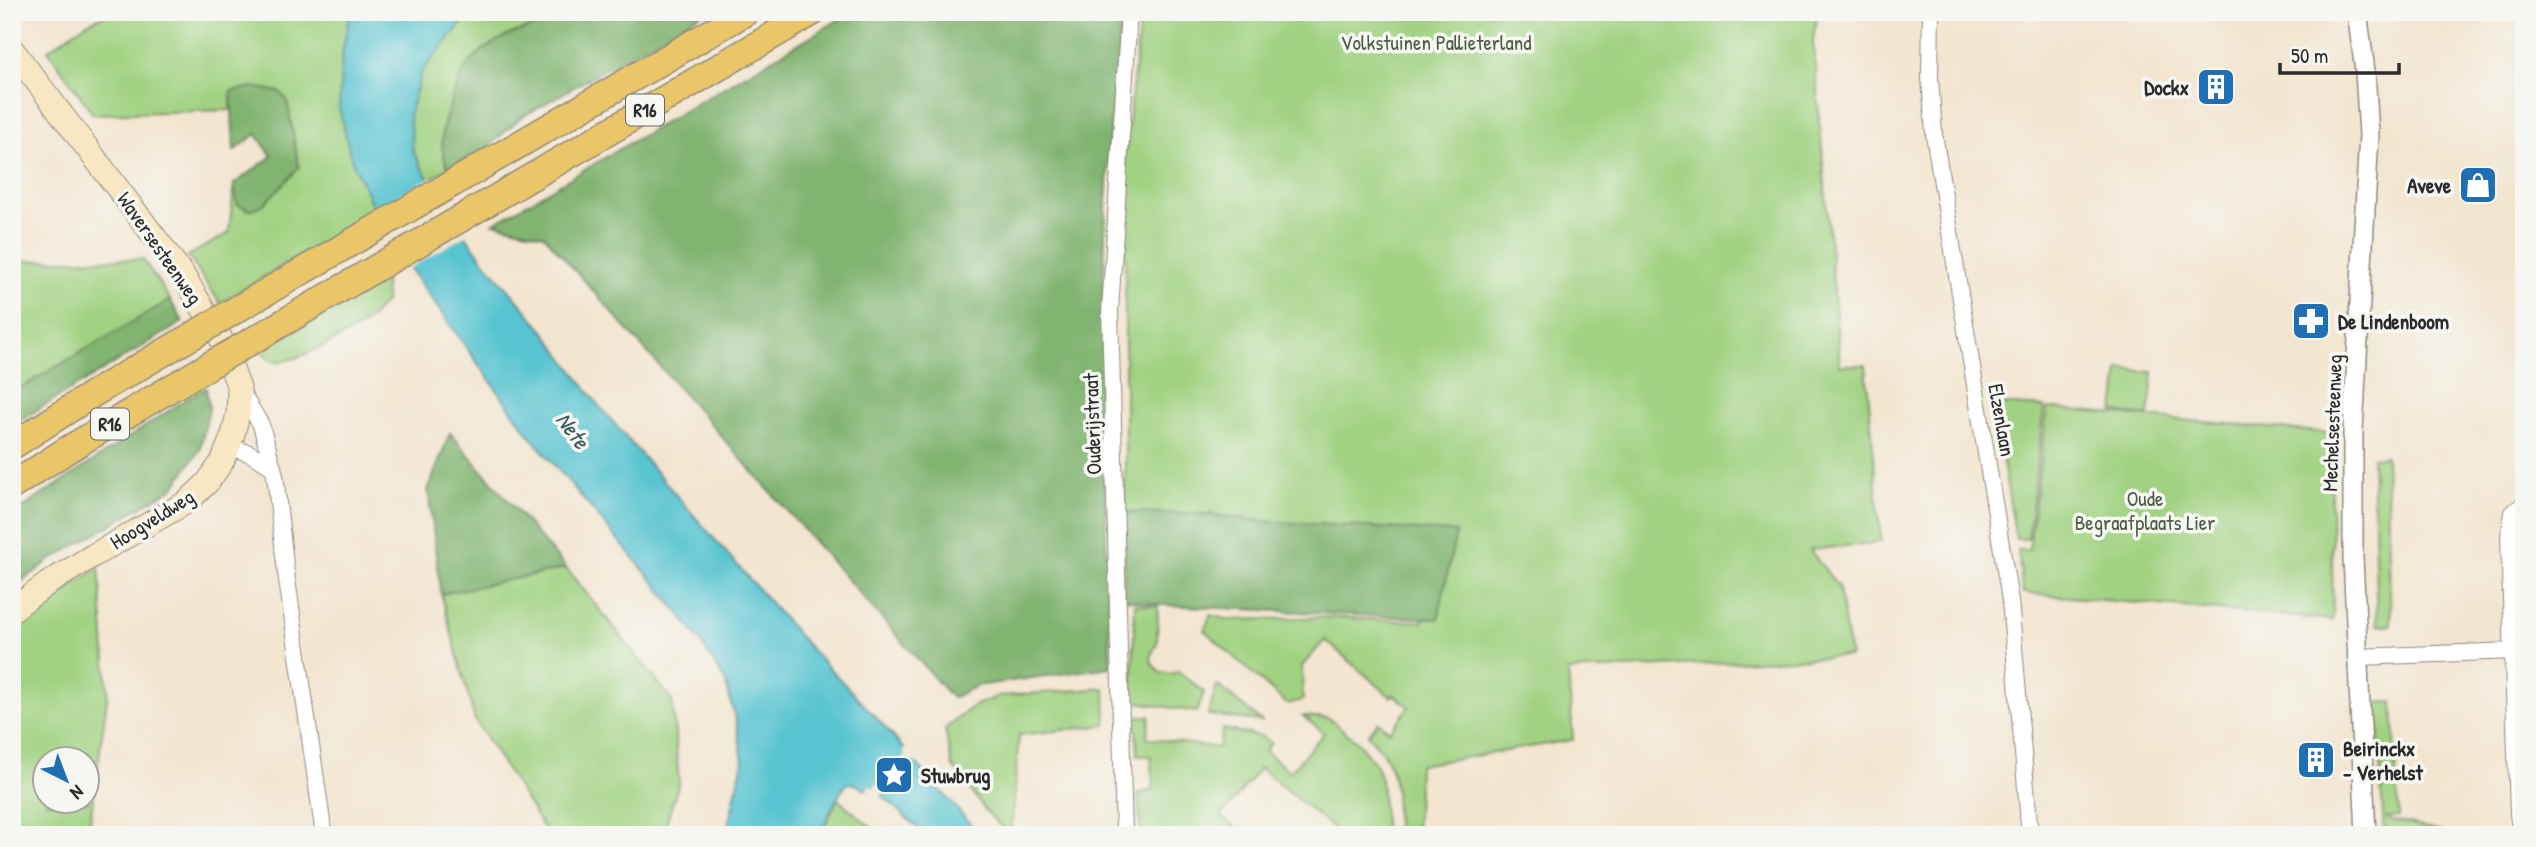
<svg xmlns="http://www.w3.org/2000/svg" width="2536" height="847" font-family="'Patrick Hand',sans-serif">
  <rect width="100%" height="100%" fill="#f6f6f2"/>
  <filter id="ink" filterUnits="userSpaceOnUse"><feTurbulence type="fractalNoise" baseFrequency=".0143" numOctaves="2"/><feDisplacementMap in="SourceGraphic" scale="14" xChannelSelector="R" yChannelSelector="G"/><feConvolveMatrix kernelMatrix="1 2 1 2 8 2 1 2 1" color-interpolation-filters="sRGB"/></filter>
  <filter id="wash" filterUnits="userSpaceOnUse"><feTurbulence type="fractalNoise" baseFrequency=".00686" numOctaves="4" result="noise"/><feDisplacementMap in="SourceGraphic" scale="28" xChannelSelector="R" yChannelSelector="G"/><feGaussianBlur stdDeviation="1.57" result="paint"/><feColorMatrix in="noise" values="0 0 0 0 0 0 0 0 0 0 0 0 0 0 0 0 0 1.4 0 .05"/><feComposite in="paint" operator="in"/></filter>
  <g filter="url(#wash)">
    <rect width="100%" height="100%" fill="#f3e5cf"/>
    <path fill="#a0d281" stroke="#667e56" stroke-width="2" fill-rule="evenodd" d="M113,12H137L157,16L158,12H350L342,55L352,161L375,211L220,303L188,256L229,233L234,184L237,204L299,168L287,100C273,84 251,90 232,91L231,110L93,114L48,50L87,23Z
      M483,12H599L584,16L446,163L449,168L428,180L413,151L409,115L422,71L460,25Z
      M1141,12H1817L1813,42L1840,365H1866L1881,542L1810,550L1839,588L1850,656L1568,671L1573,740L1419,765L1416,835H1396C1395,792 1401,767 1368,735L1378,722L1390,731L1409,707L1393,694L1391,697L1325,640L1302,666L1303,700L1287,704L1205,631L1210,615L1231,620L1329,617L1422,622L1423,618H1438L1456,533L1260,521L1207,514L1125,512V153Z
      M143,259L170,300L12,393V261Z
      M385,279L386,301C380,307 374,315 367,321C353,332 291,366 273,361C269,360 264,354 262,350Z
      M2119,369L2153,372L2149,416L2114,412Z
      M1993,404L2044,407L2028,539H2016Z
      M2047,408L2330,433L2333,620L2023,593L2018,550H2029Z
      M2386,456L2391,625H2377L2372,457Z
      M99,567L108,692L88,835H12V630ZM46,760H88V802H46Z
      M566,568L672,700L679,783L662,835H548L475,720L441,594Z
      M1135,604L1158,606L1157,643L1151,655L1152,664L1160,672L1172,674L1178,671L1204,692L1197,712L1132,701Z
      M1217,685L1261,721L1208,715Z
      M1105,688L1106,725L1019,735L1011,835H1009L985,810L952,765L945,729L973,706L1000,696Z
      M2393,702L2399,816L2386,818L2453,835H2384L2377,703Z
      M1150,716L1147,738L1218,748L1223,729L1264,737L1271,743L1265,750L1290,772L1324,733L1303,716L1328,718L1358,742L1376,765L1381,780L1385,835H1341L1260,768L1221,816L1237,829L1235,835H1141L1138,794L1153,790L1151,756H1138L1135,717Z
      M838,799L880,835H820Z"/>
    <path fill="#80b46f" stroke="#56704d" stroke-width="2" d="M599,12H705L520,118L486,149L449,168C439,154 441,127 448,111C453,98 457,82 464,71C492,27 553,23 599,12Z
      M852,12H1122C1119,48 1114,83 1111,118C1098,300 1103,485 1111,667L976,686L952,698L544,235L494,223Z
      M254,87L280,92L287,100L299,168L263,205L249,210L237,204L234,184L272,156L256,134L234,151L231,91Z
      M170,300L183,322L12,425V393Z
      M206,388L209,409L200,450L173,488L49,561L12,589V515L192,395Z
      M450,433L566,568L441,594L428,490Z
      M1125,512L1207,514L1260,521L1456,532L1438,619L1164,605L1123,599Z"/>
    <path fill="#58c4d1" stroke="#42787e" stroke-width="2" d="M350,12H483L460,25L422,71L409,114L413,151L439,199L485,262L545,332L599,406L663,480L806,644L874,715L980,835H925L871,785L865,790C861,787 855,782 849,783C840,786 825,825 820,835H726L743,761L736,721L725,681L698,638L658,587L534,441L427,293L385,232L352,161L339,108L342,55Z"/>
    <path fill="#f3e5cf" d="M431,177L442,197L468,234L406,270L382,234L371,211Z
      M907,747L919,761L916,764L914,761L904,771L906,776L901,775L894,782L895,787L890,786L881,795L883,798L881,801L871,789L864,793L870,785L874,788L883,779L881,774L886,775L894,767L892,762L897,763L906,755L903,751Z"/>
  </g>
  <g filter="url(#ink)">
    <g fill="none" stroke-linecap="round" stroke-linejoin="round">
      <defs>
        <path id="minor" d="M1931,12L1930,77L1934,134L2010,600L2030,835
          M239,388L261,425L275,475L286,573L324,835
          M228,447L249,453L273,467
          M2524,504L2513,513L2509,536L2518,814L2520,827L2524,833
          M2358,657L2514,651
          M1124,835L1110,311L1129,12"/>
        <path id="tertiary" d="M2357,12L2365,71L2369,135L2353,431V557L2366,835"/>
        <path id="secondary" d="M12,49L182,273L221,339L239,388L238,414L233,435L222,462L207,483L187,502L94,555L47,584L12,610"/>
        <path id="trunk" d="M239,308L746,12
          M257,338L813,12
          M12,446L96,392L192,336
          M12,486L67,450L210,365"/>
      </defs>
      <use href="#minor" stroke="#8f887d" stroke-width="18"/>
      <use href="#tertiary" stroke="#8f887d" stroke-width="22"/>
      <use href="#secondary" stroke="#8f887d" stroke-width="25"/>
      <use href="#trunk" stroke="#8f887d" stroke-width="29"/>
      <use href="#minor" stroke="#fff" stroke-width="16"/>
      <use href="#tertiary" stroke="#fff" stroke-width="19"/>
      <use href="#secondary" stroke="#f7e8c3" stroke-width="23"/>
      <use href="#trunk" stroke="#ebc669" stroke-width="26"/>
      <defs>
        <path id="trunk-bridge" d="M192,336L239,308
          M210,365L257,338"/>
      </defs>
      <use href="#trunk-bridge" stroke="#8f887d" stroke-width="29" stroke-linecap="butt"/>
      <use href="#trunk-bridge" stroke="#ebc669" stroke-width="26"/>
    </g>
  </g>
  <defs>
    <symbol id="building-square" viewBox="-11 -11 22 22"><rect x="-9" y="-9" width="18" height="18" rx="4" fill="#1f6fb2" stroke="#f6f6f2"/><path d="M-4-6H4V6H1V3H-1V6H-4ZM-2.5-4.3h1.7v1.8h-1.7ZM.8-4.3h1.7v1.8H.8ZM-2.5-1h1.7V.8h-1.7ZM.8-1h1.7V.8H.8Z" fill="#fff"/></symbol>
    <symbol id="shop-square" viewBox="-11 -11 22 22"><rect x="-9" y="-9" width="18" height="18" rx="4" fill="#1f6fb2" stroke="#f6f6f2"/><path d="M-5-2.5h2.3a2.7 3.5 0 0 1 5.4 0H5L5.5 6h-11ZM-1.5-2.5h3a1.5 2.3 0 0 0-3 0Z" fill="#fff"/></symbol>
    <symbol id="pharmacy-square" viewBox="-11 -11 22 22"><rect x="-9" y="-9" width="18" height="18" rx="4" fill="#1f6fb2" stroke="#f6f6f2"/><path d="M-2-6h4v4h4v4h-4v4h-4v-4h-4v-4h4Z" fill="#fff"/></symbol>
    <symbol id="sight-square" viewBox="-11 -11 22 22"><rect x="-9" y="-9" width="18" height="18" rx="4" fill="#1f6fb2" stroke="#f6f6f2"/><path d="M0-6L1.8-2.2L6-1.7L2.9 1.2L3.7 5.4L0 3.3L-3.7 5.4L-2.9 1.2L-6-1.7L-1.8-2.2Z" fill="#fff"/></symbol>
  </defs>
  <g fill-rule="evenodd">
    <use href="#building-square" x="2194" y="65" width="44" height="44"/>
    <use href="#shop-square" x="2456" y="163" width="44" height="44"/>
    <use href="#pharmacy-square" x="2289" y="299" width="44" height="44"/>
    <use href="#building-square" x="2294" y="738" width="44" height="44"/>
    <use href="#sight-square" x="872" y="753" width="44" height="44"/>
  </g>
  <g text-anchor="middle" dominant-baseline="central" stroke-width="7" stroke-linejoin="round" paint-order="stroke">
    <g fill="#f6f6f2" stroke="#686867" stroke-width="2">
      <rect x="626" y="94.5" width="38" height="31" rx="5"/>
      <rect x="91" y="408.5" width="38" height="31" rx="5"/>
    </g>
    <g font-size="19" font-weight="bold" fill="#2b2b2b">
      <text x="645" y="110">R16</text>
      <text x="110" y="424">R16</text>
    </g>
    <g font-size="21" fill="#4e5d45" stroke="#f6f6f2">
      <text x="1436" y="42">Volkstuinen Pallieterland</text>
      <text x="2145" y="498">Oude<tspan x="2145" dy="24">Begraafplaats Lier</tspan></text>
    </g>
    <g font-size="21" font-weight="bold" fill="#2b2b2b" stroke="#f6f6f2" text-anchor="start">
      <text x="2189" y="87" text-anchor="end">Dockx</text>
      <text x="2451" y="185" text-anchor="end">Aveve</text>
      <text x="2338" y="321">De Lindenboom</text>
      <text x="2343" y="748">Beirinckx<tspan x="2343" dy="24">- Verhelst</tspan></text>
      <text x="921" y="775">Stuwbrug</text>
    </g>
    <g font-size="21" fill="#2b2b2b" stroke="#f6f6f2">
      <text transform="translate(160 248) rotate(55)">Waversesteenweg</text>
      <text transform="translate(2002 420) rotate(80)">Elzenlaan</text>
      <text transform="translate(2332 423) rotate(-88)">Mechelsesteenweg</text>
      <text transform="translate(1092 424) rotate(-92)">Ouderijstraat</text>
      <text transform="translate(152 519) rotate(-32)">Hoogveldweg</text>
    </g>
    <g font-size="23" font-style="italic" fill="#38595d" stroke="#f6f6f2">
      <text transform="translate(573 430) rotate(53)">Nete</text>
    </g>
  </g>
  <rect width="2536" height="847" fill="none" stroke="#f6f6f2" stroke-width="42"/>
  <g transform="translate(66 780) rotate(138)"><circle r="33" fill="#f6f6f2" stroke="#a5a5a2" stroke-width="2"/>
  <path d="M0-5L12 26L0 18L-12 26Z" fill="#1f6fb2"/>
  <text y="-10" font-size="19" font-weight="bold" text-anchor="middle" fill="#2b2b2b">N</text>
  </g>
  <path d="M2280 63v10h119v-10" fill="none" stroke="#2b2b2b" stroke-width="3.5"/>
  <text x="2291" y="63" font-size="21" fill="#2b2b2b" stroke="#f6f6f2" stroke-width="5" paint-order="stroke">50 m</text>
</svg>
